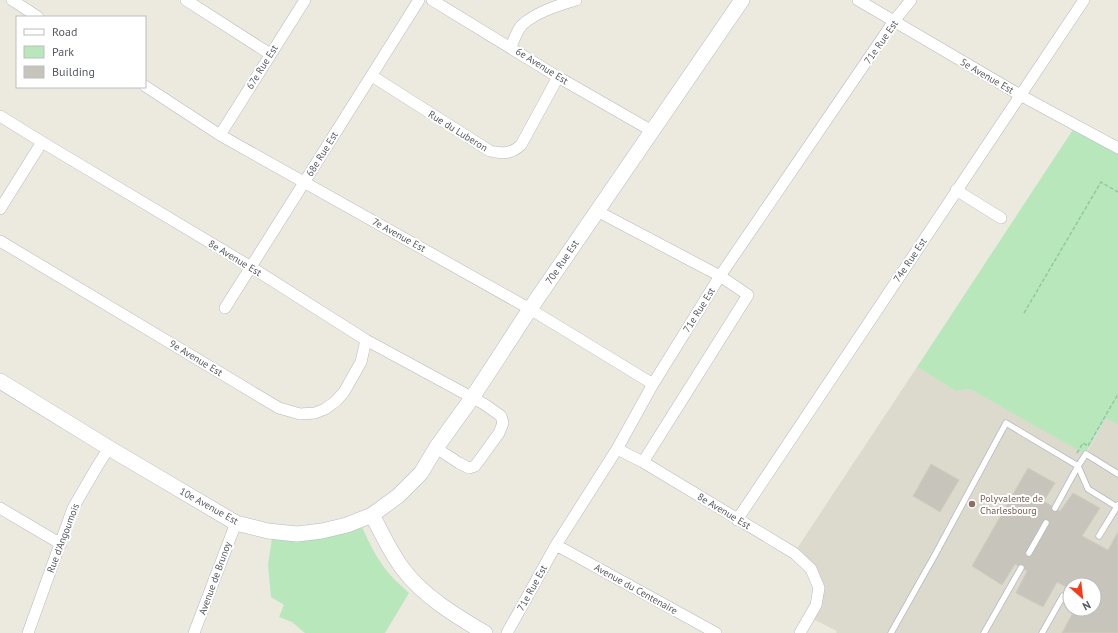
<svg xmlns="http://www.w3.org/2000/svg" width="1118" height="633" font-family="'PT Sans',sans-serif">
  <rect width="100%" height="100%" fill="#eceade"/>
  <path fill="#dcd9cd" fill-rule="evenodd" d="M917,367L956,391L970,389L1086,454L1106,418L1118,425V633H836L837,631L809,617L818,588L794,553ZM1070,585H1094V609H1070Z"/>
  <path fill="#b8e7bb" d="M1076,125L1118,148V425L1106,418L1085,454L970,389L956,391L917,367Z
    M362,527C370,545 379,563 393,578C398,583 404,588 409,593L385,633H305L292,622L279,617L284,605L271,597L268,565L272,538Z"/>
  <path fill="#c7c4bb" stroke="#d1ccbc" d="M931,464L959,480L940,512L913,496Z
    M1028,468L1055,483L1044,501L1060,511L1073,493L1100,508L1082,536L1108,550L1118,532V633H1062L1075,609H1094V585H1070V589L1057,582L1043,607L1016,593L1027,571L1015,564L1002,585L972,566Z"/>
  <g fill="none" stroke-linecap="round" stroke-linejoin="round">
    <defs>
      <path id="lane" d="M1078,466L1088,489L1117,507
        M1055,508L1078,466
        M1099,536L1118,505
        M1029,553L1046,523
        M891,633L936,553L1006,423L1078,466L1086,454L1118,474
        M984,633L1021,568
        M1042,633L1063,596"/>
      <path id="street" d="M12,0L38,17
        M186,0L270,54
        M432,0L558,77L652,131
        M858,0L1020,95L1118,148
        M511,47C514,40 517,30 522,25C536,12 559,5 576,0
        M372,76L490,151C503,154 511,154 521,145L558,77
        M145,86L220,135L530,309L653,384
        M0,116L42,142L251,267L366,340L484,404L501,416L503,423L499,433L478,462L475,466L469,468L459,463L436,448
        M220,135L305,0
        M956,190L1001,218
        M0,209L42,142
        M597,211L720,276L748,295L643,462
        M0,241L279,408L300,414L315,413L325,409L336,401L344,392L361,362L366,340
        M225,308L419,0
        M617,449L643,462L794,553L811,569L819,588L816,605L800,633
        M0,508L61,544
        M737,520L1084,0
        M556,545L716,633
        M28,633L73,508L98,465L109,448
        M194,633L236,523
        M507,633L556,545L617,449L653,384L720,276L894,21L911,0"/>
      <path id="secondary" d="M0,381L109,448L236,523L268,531L297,534L322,531L347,525L372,515L398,496L421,473L436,448L472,398L530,309L742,0
        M372,515C382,533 390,552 403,569C423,596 456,616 485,633"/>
    </defs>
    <use href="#lane" stroke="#b7b9bf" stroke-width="7"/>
    <use href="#street" stroke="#b7b9bf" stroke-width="12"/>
    <use href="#secondary" stroke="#b7bbc2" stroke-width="16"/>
    <path stroke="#91c8a4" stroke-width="1.5" stroke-dasharray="4 2" stroke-linecap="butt" d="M1024,313L1101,182L1118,192
      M1077,453L1083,443L1088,446L1118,394"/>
    <use href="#lane" stroke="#fff" stroke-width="5.5"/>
    <use href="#street" stroke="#fff" stroke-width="11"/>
    <use href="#secondary" stroke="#fff" stroke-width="15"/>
  </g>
  <circle fill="#8d6e63" stroke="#fff" stroke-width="1.5" cx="972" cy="504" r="4"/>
  <g text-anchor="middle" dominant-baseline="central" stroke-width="4" stroke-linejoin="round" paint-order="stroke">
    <g font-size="10" fill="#575b61" stroke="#fff">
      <text transform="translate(881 42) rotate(-55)">71e Rue Est</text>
      <text transform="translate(542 66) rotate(32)">6e Avenue Est</text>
      <text transform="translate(262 67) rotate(-58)">67e Rue Est</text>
      <text transform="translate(987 76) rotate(30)">5e Avenue Est</text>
      <text transform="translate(458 131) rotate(32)">Rue du Luberon</text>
      <text transform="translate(322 154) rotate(-58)">68e Rue Est</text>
      <text transform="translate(399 235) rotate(29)">7e Avenue Est</text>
      <text transform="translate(235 258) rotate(31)">8e Avenue Est</text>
      <text transform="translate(910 260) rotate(-56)">74e Rue Est</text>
      <text transform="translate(562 262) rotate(-56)">70e Rue Est</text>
      <text transform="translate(699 310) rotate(-58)">71e Rue Est</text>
      <text transform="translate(196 358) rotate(31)">9e Avenue Est</text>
      <text transform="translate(209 506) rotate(29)">10e Avenue Est</text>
      <text transform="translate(724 511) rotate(31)">8e Avenue Est</text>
      <text transform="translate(63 538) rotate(-69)">Rue d'Angoumois</text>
      <text transform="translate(215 578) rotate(-70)">Avenue de Brunoy</text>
      <text transform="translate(532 588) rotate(-61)">71e Rue Est</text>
      <text transform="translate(636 589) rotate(29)">Avenue du Centenaire</text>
    </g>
    <g font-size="10" fill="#785e54" stroke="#fff" text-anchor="start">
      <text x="980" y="498">Polyvalente de<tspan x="980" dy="12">Charlesbourg</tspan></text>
    </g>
  </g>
  <rect x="16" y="16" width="130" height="72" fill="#ffffff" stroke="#bcbdc0"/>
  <rect x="24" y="29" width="20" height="6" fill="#ffffff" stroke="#bcbdc0"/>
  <text x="52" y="36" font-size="12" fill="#575b61">Road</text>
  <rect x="24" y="46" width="20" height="12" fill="#b8e7bb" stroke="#bcbdc0"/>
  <text x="52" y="56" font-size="12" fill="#575b61">Park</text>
  <rect x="24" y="66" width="20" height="12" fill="#c7c4bb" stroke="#bcbdc0"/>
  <text x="52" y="76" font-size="12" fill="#575b61">Building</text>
  <g transform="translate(1082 597) rotate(152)"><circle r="19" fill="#ffffff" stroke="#bcbdc0"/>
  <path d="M0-3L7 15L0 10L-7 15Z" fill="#f63b1a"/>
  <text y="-6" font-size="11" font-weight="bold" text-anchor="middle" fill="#575b61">N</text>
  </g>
</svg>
